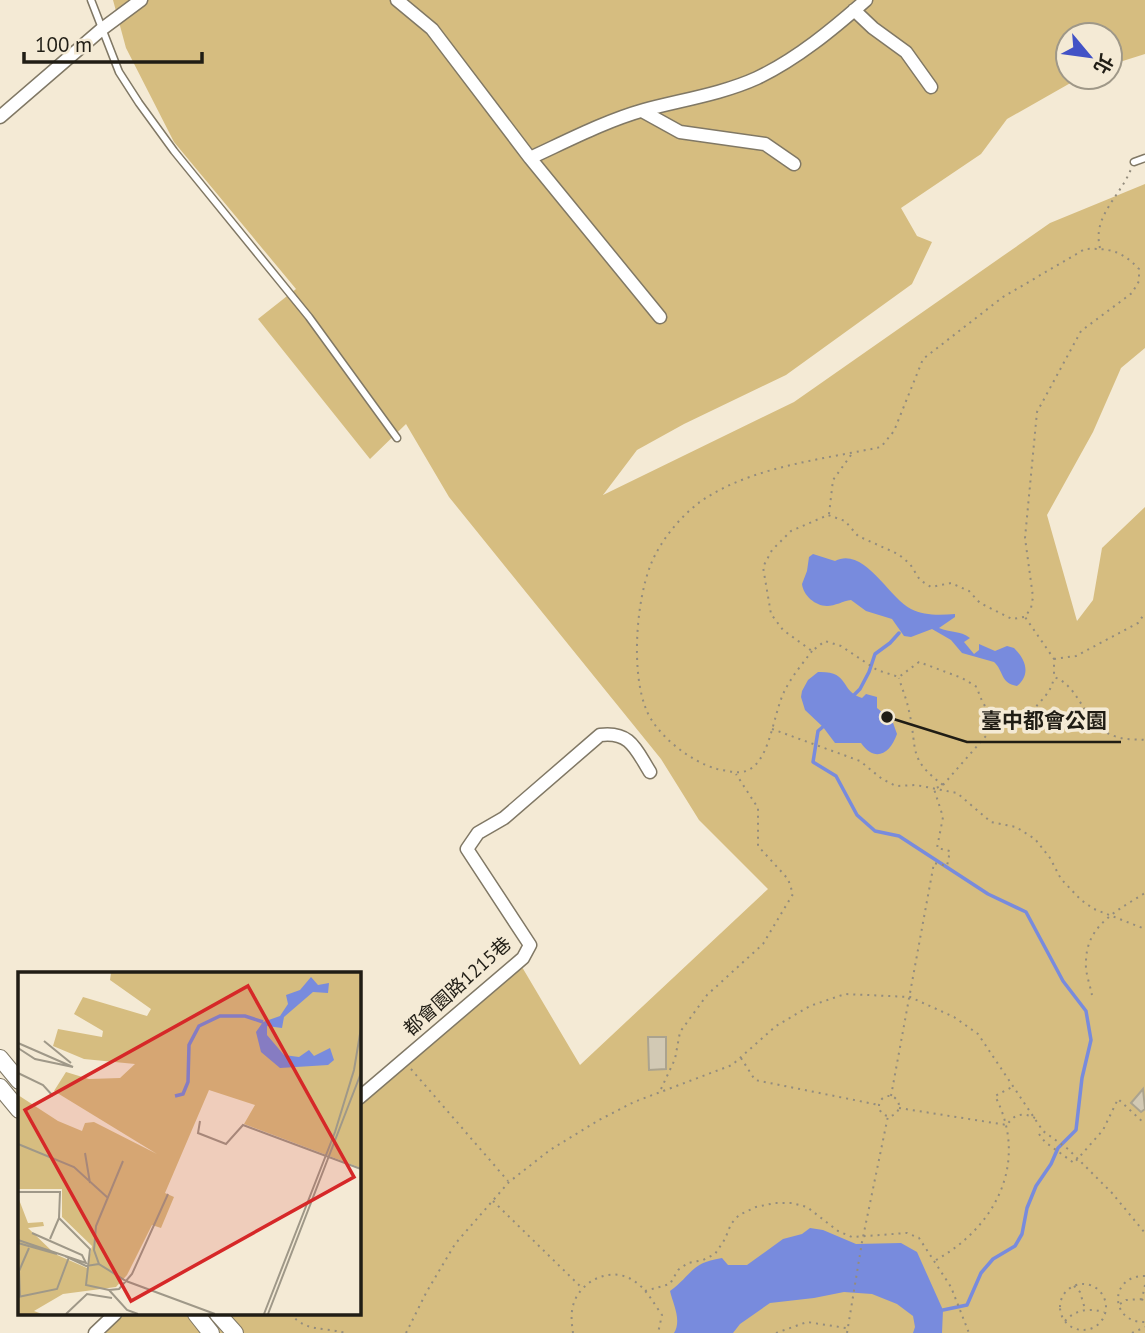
<svg xmlns="http://www.w3.org/2000/svg" width="1145" height="1333" font-family="'PT Sans','Noto Sans TC',sans-serif">
  <rect width="100%" height="100%" fill="#f4ead5"/>
  <path fill="#d6bd80" d="M113,0H1145V54L1110,65V35H1068V77H1081L1007,119L981,154L901,208L917,236L932,242L912,284L786,375L684,424L637,450L603,495L794,402L1050,223L1145,184V348L1121,368L1093,432L1047,515L1077,621L1093,600L1102,548L1145,507V1333H101L122,1314H359V1105L522,967L580,1065L768,889L699,820L661,759L449,497L406,424L370,459L258,319L296,289L174,142L126,48Z"/>
  <path fill="#788bdd" d="M813,554L835,561C864,546 889,598 911,609C924,616 941,615 955,614V617L939,628C950,633 960,630 970,638L964,642L974,654L979,650V644L995,651L1007,646L1014,648C1026,660 1031,674 1017,686C1000,683 1004,671 994,662L962,653L951,640L932,629L911,637L904,636L892,619L866,611L851,600C843,601 835,606 827,606C815,606 803,595 802,584L807,571L809,557Z
    M818,672C851,671 839,691 862,698L866,694L877,697V708L892,720L897,734C890,754 875,763 861,743H835L823,727L805,710L801,697L802,691L808,680Z
    M810,1228L823,1230L856,1244L901,1243L917,1252L943,1310L942,1333H913L915,1327L913,1316L897,1304L872,1294L844,1292L814,1298L770,1303L740,1324L733,1333H674C682,1320 673,1304 670,1291C693,1274 690,1263 722,1258L728,1265H747L783,1239L802,1234Z"/>
  <g fill="none" stroke-linecap="round" stroke-linejoin="round">
    <path stroke="#788bdd" stroke-width="3.5" d="M852,697L860,689L869,672L875,654L890,643L899,633
      M825,725L818,731L813,762L836,776L857,815L875,831L899,836L988,894L1026,912L1063,981L1086,1011L1091,1040L1082,1078L1076,1130L1058,1148L1051,1164L1036,1186L1027,1208L1022,1234L1015,1246L993,1259L981,1273L967,1305L943,1310"/>
  </g>
  <path fill="#d2c9b4" stroke="#aba38e" stroke-width="2" d="M648,1037H666V1069L649,1070Z
    M1143,1089L1145,1109L1141,1112L1131,1103Z"/>
  <g fill="none" stroke-linecap="round" stroke-linejoin="round">
    <defs>
      <path id="service" d="M91,0L119,72L139,103L174,151L309,317L397,438
        M1134,162L1145,158"/>
      <path id="minor" d="M397,0L432,29L530,158L660,317
        M854,10L873,28L906,52L931,87
        M642,111L680,132L765,144L794,164
        M0,117L102,29L141,0
        M530,158C567,141 605,121 644,110C681,100 722,94 757,78C797,59 833,29 866,0
        M359,1098L523,958L530,945L467,849L478,833L504,818L600,735C631,731 636,750 650,772
        M95,1333L115,1314"/>
      <path id="tertiary" d="M0,1058L19,1081
        M0,1087L19,1110
        M196,1314L211,1333
        M218,1314L235,1333"/>
    </defs>
    <use href="#service" stroke="#807865" stroke-width="9"/>
    <use href="#minor" stroke="#807865" stroke-width="15"/>
    <use href="#tertiary" stroke="#807865" stroke-width="18"/>
    <path stroke="#938c7d" stroke-width="2" stroke-dasharray="2 5" stroke-linecap="butt" d="M1100,248C1092,216 1120,197 1131,169
      M829,514L833,480L851,455
      M1024,617L1012,619L980,603L969,591L951,583L931,587L920,580L910,564L898,554L858,536L845,521L828,515L791,531L772,550L763,567L771,614L783,630L812,651L825,641L841,646L877,670L899,677L919,662L962,678L977,687C987,725 1015,732 1041,701C1048,693 1052,688 1054,677
      M812,651C803,663 792,676 785,690C774,711 771,753 753,767C743,776 729,771 717,769C691,762 656,735 646,709C631,672 636,601 651,564C661,539 685,510 709,496C758,466 824,459 881,447L894,431L923,359L1003,297L1085,249C1110,248 1122,251 1139,269V281L1132,293L1081,331L1037,412L1025,538L1033,597L1031,608L1025,617L1054,659V677C1082,687 1083,727 1117,737C1126,740 1136,739 1145,740
      M1054,659L1076,656L1138,623L1145,613
      M772,729L860,761L882,779L896,786L916,785L957,793L991,822L1016,827L1035,839L1050,858L1061,879L1081,900L1094,909L1145,929
      M943,785L999,721
      M1092,995C1090,985 1085,972 1086,962C1086,925 1118,910 1145,893
      M741,1058L755,1080L879,1105
      M411,1069L508,1181
      M661,1089L675,1059L680,1032L707,995L763,944L793,894L788,879L758,846V808L736,774
      M891,1096L934,863L947,866L950,851L937,848L943,817L934,789L943,785C907,758 918,750 909,711C907,700 902,689 899,678
      M879 1106a10 10 0 1 1 20 0a10 10 0 1 1-20 0Z
      M899,1108L1007,1125C1014,1114 1023,1112 1035,1118
      M1039,1134L1045,1142L1074,1163L1103,1130L1118,1099L1145,1124
      M493,1201L582,1288
      M936,1260C997,1226 1029,1161 995,1096L1012,1087
      M1145,1276C1109,1275 1109,1323 1145,1322
      M1060 1307a23 23 0 1 1 46 0a23 23 0 1 1-46 0Z
      M1145,1285L1142,1299L1145,1305
      M1074,1286L1080,1292L1085,1309
      M645,1291L670,1284L678,1270L688,1263L703,1260L715,1254L725,1239L731,1224L739,1215L756,1207L775,1203H792L807,1207L838,1231L852,1237L907,1233L919,1238L951,1287L969,1333
      M1120,1304L1126,1300L1142,1299
      M290,1314C309,1333 320,1326 345,1333
      M1065,1321C1076,1309 1090,1308 1104,1312
      M406,1333L426,1293L455,1244L509,1182L550,1150L599,1120L634,1102L732,1065L776,1026L810,1006L845,994L910,997L954,1017L978,1034L1043,1131L1068,1149L1112,1193L1145,1233
      M573,1333C572,1326 571,1318 572,1311C575,1283 610,1264 634,1281C646,1288 654,1304 662,1315L658,1333
      M776,1333L807,1322L846,1328
      M847,1333L862,1242L888,1116
      M1132,1333L1145,1327"/>
    <use href="#service" stroke="#fff" stroke-width="6"/>
    <use href="#minor" stroke="#fff" stroke-width="12"/>
    <use href="#tertiary" stroke="#fff" stroke-width="16"/>
  </g>
  <g text-anchor="middle" dominant-baseline="central" stroke-width="7" stroke-linejoin="round" paint-order="stroke">
    <g font-size="19" fill="#201d15" stroke="#f4ead5">
      <text transform="translate(457 986) rotate(-42)">都會園路1215巷</text>
    </g>
  </g>
  <g transform="translate(18 972)">
    <rect width="343" height="343" fill="#f4ead5"/>
    <path d="M93,1H343V196L226,152L237,133L191,118L147,221L156,225L143,256L134,253L109,303L98,315L45,322L16,339L24,342H0V225L10,251L25,250L26,254L10,256L37,282L69,296L74,274L44,245V217H0V123L40,149L64,159L67,151L76,150L139,182L36,119L48,100L71,107L102,106L117,92L66,87L35,74L40,57L84,65L85,59L56,42L65,25L129,44L133,37L92,8Z" fill="#d6bd80"/>
    <path d="M293,5L300,13L311,11L310,21L295,20L266,45L264,56L249,54V63L266,83L281,85L291,78L296,84L312,76L316,88L310,93L262,96L243,80L238,60L245,50L262,44L270,32L268,23L282,18Z" fill="#788bdd"/>
    <path fill="none" stroke="#788bdd" stroke-width="3.5" d="M157,124L165,122L170,110L171,73L181,54L202,44H227L245,50"/>
    <path fill="none" stroke="#9f9888" stroke-width="2" d="M26,69L53,91M0,71L55,95L17,87L0,76M0,101L25,113L35,124M182,149L180,161L208,172L225,153L343,197M0,172L56,195L90,226M67,181L72,211M105,189L78,254L76,278L81,292L108,309L197,342M0,220H42L41,246L72,277L68,313L91,318L109,338L120,342M32,267L41,246M0,268L68,291L64,283L14,261M0,271L39,282M47,284L68,294L81,292M91,318L101,317L114,302L150,222M0,325L39,317L51,285M2,325L1,299L11,276M48,342L69,322L94,326M246,342L317,160L336,98L343,56M250,342L343,101"/>
    <path fill="#d62828" fill-opacity="0.15" stroke="#d62828" stroke-width="3.5" d="M230,14L336,205L113,329L7,138Z"/>
    <rect width="343" height="343" fill="none" stroke="#201d15" stroke-width="3.5"/>
  </g>
  <path fill="none" stroke="#201d15" stroke-width="2.5" d="M887 717L967 742H1121"/>
  <circle fill="#201d15" stroke="#f4ead5" stroke-width="2.5" cx="887" cy="717" r="7"/>
  <g font-size="21" text-anchor="middle" font-weight="bold" fill="#201d15" stroke="#f4ead5" stroke-width="7" stroke-linejoin="round" paint-order="stroke">
    <text x="1044" y="728">臺中都會公園</text>
  </g>
  <g transform="translate(1089 56) rotate(119)"><circle r="33" fill="#f4ead5" stroke="#9f9888" stroke-width="2"/>
  <path d="M0-5L12 26L0 18L-12 26Z" fill="#4252c6"/>
  <text y="-10" font-size="19" font-weight="bold" text-anchor="middle" fill="#201d15">北</text>
  </g>
  <path d="M24 52v10h178v-10" fill="none" stroke="#201d15" stroke-width="3.5"/>
  <text x="35" y="52" font-size="21" fill="#201d15" stroke="#f4ead5" stroke-width="5" paint-order="stroke">100 m</text>
</svg>
